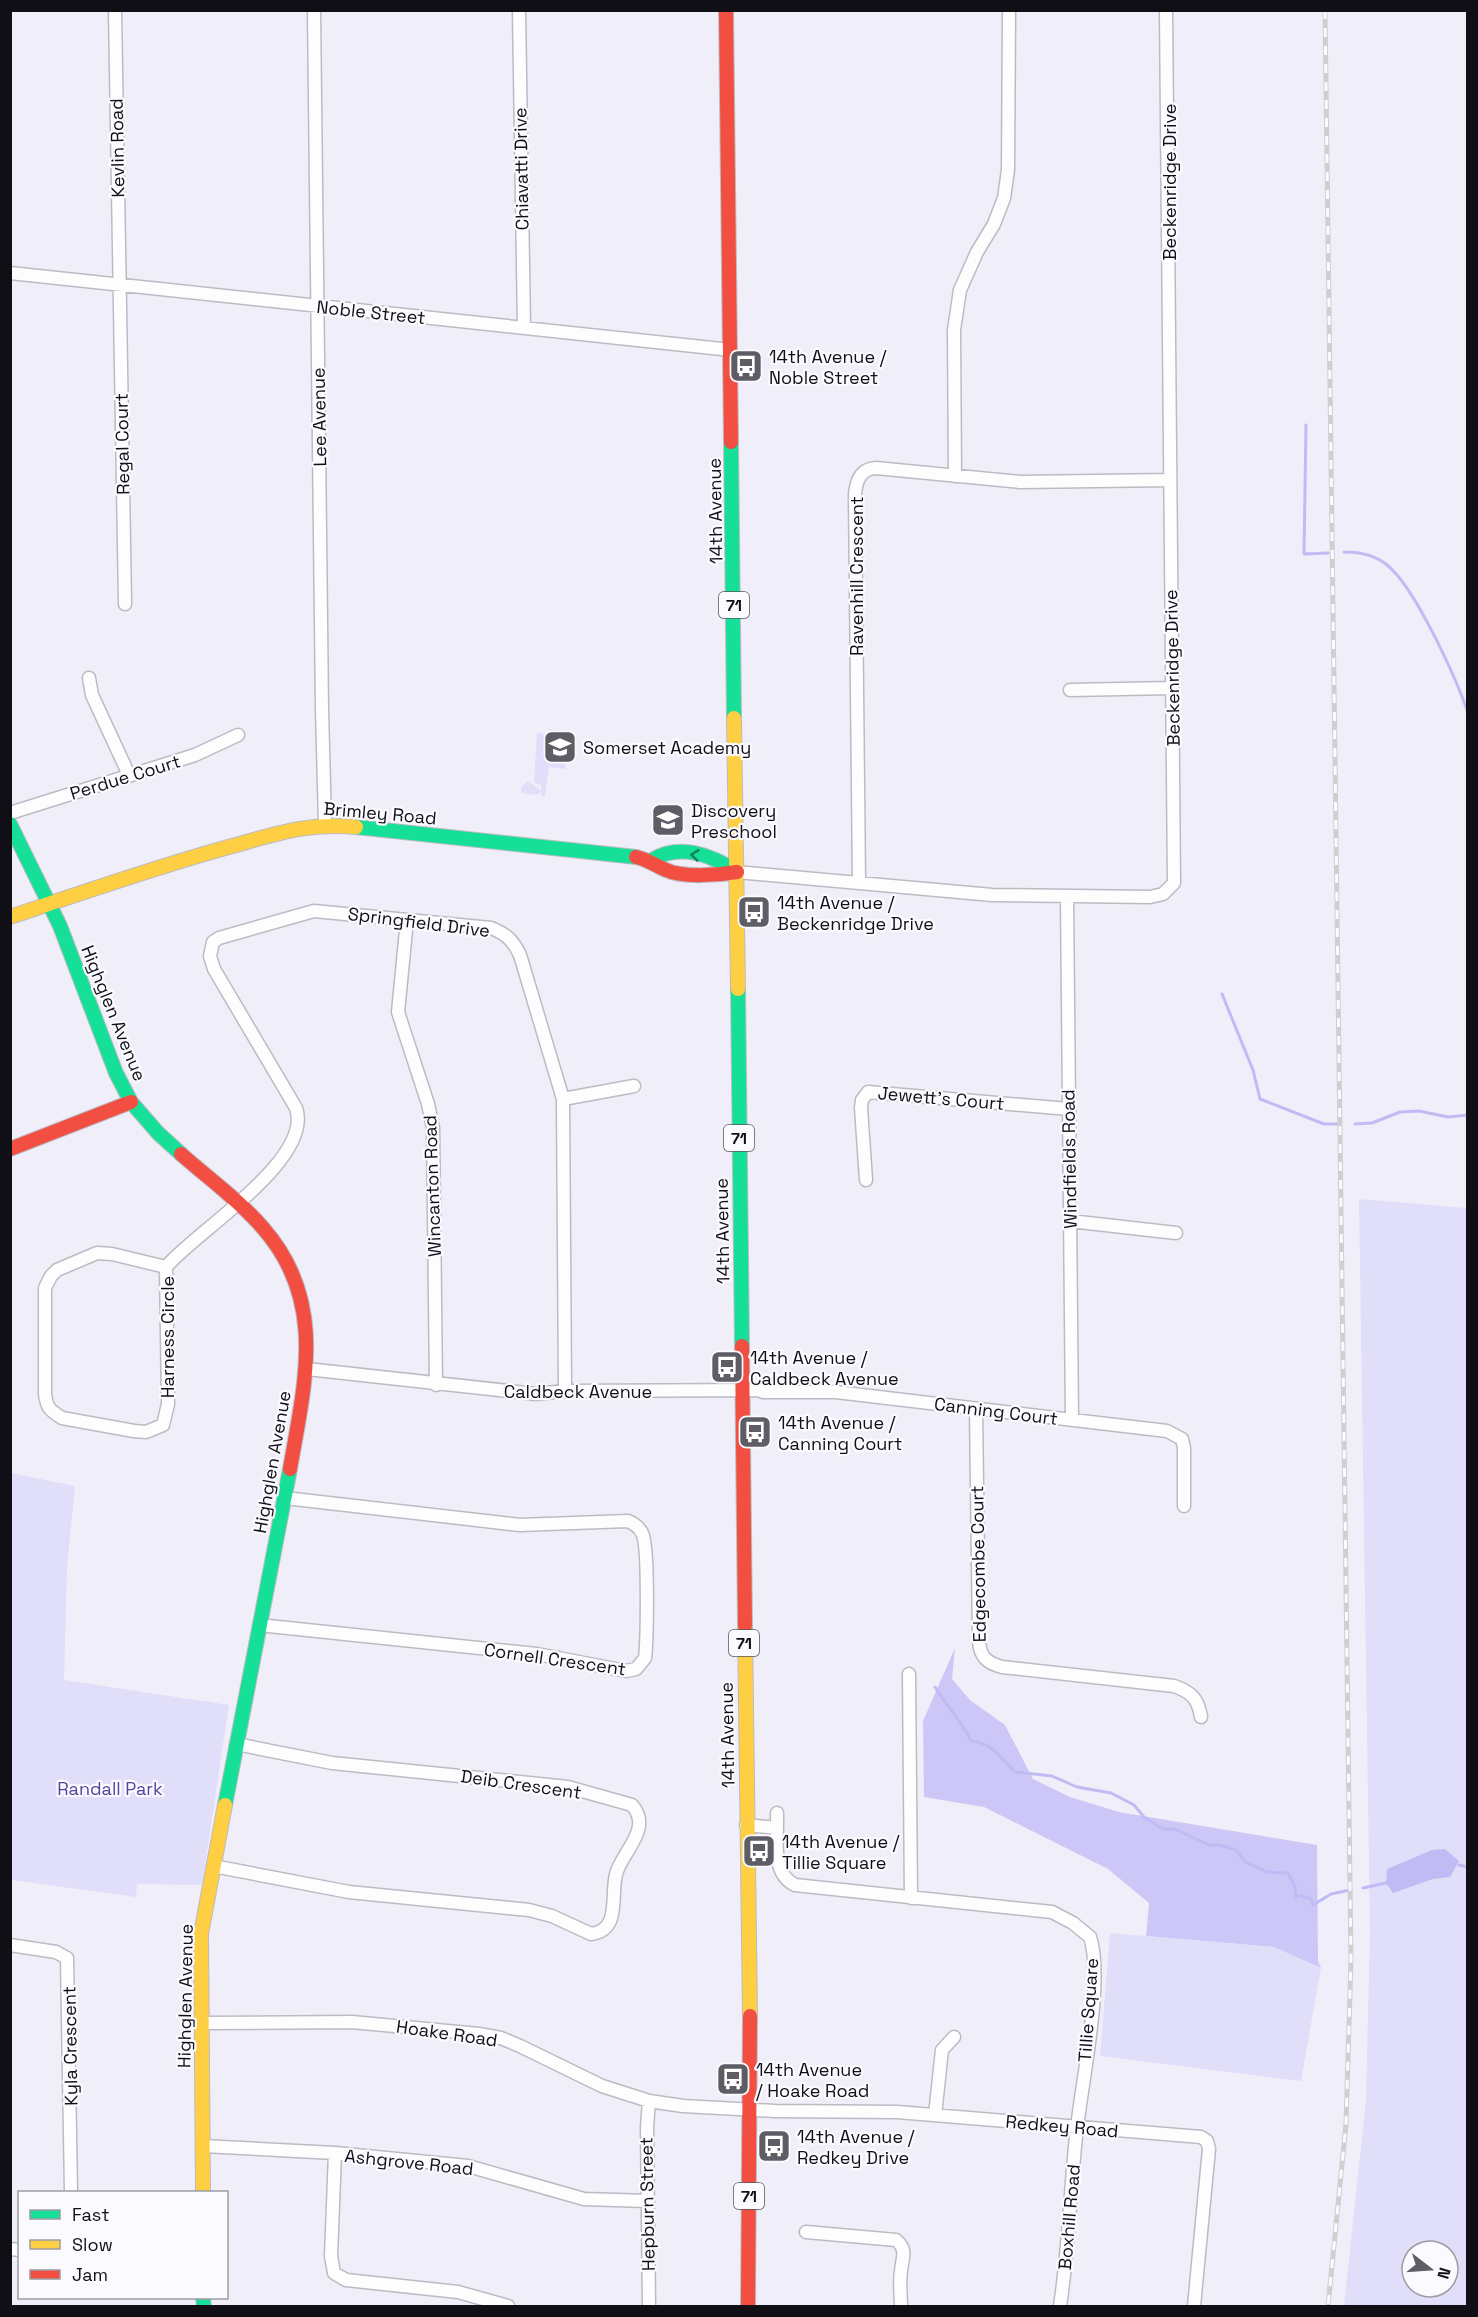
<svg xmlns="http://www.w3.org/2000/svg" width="1478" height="2317" font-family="'Space Grotesk',sans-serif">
  <rect width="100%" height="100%" fill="#f0eff9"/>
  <path fill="#e0def9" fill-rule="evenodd" d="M549,729L566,732L565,769L549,767L545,796H541V791L537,795L521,793V787L528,781L541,791V784L534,783L537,733L548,734Z
    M1359,1199L1467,1208L1468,2306H1344L1366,2100L1370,1931ZM1412,2251H1448V2287H1412Z
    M11,1473L75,1486L67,1567L64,1680L229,1705L202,1885L137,1884L136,1897L11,1880Z
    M1110,1933L1274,1947L1321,1968L1301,2081L1100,2056Z"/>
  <path fill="#ccc7f6" d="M955,1648L952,1679L970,1700L1005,1725L1033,1779L1070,1797L1119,1812L1317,1845L1318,1961L1321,1968L1274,1947L1146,1936L1149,1903L1108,1869L984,1807L924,1797L923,1721Z"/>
  <path fill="#c0bbf4" d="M1445,1849L1459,1861L1450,1877L1433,1879L1393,1893L1386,1883L1387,1869L1432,1850Z"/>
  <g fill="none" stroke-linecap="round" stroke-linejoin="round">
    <path stroke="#c0bbf4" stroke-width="3" d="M1306,425L1304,554L1328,553
      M1344,552C1359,552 1374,554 1387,565C1415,587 1456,678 1468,713
      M1468,713V912
      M1222,994L1253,1070L1260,1099L1324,1124H1337
      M1355,1124L1372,1123L1400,1112L1419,1111L1448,1117L1468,1115
      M935,1687C947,1707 962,1721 971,1741C993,1743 1000,1758 1015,1772L1052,1776L1077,1787L1111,1793L1134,1805L1144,1817L1163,1829H1175L1209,1845H1220L1236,1850L1245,1862L1267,1872L1288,1873L1295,1887L1296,1897L1300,1895L1311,1899L1313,1905L1331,1894L1350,1890
      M1459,1865L1468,1867
      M1363,1888L1386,1883"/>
    <defs>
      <path id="street" d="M115,10L125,604
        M314,10L322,709L325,824
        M519,10L524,328
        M10,273L731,350
        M955,476L954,330L960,290L977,252L994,224L1004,198L1008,170L1009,10
        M89,678L92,695L129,775
        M1070,690L1172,688
        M10,813L195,755L238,735
        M737,872L992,895L1150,897L1163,894L1174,883L1166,10
        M859,882L855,495C856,481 860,469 876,468L1020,482L1170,480
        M1067,897L1072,1420
        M407,920L398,1012L428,1104L433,1128L436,1385
        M563,1099L634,1086
        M866,1180L861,1108L862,1100L868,1092L1069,1109
        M1070,1221L1176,1233
        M166,1267L112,1254L97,1253L57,1270L51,1276L45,1288V1394C47,1409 50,1410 62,1418L134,1431L146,1432L163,1425L168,1404L166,1267C196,1231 314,1160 296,1108L214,969L210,956L213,942L219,938L314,911L491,928C506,934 513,940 520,955L563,1099L565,1391
        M307,1369L536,1394L565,1391L758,1390L763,1392H836L1167,1431L1182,1439L1184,1448V1506
        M976,1409L979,1641C980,1657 987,1663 1002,1667L1174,1686C1191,1692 1198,1698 1201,1717
        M259,1625L537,1654L626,1671L636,1669L645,1658C647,1640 649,1545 642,1533C639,1527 635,1524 628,1521L520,1525L285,1498
        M909,1674L911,1898
        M777,1813C778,1837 770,1873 795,1885L1052,1912L1073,1923L1090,1937C1104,1979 1082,2081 1077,2128C1070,2187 1069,2248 1060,2306
        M746,1825L777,1828
        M213,1866L349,1892L529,1910L552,1916L591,1934C623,1930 609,1892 617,1871C625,1849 652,1828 632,1805L568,1787L332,1763L236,1744
        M10,1945L56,1952L67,1958L71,2192
        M202,2023L352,2022L479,2034L501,2038L520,2046L602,2086L649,2101L683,2106L775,2111L897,2112L1201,2137L1207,2141L1209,2149L1194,2306
        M935,2115L942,2050L954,2037
        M203,2146L335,2153L468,2166L584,2199L647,2201
        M335,2153L331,2256L334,2273L346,2280L458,2292L508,2306
        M806,2232L896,2240C908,2250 902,2258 901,2271C899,2283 901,2295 901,2306
        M10,2249L20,2250
        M649,2306L647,2127L649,2101"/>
      <path id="fast" d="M731,442L734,718
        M10,824L60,926L116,1073L131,1102L158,1133L181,1154
        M356,827L636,857
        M652,860C680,843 712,855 737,872
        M738,989L742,1346
        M225,1805L290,1469
        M203,2298L204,2306"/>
      <path id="slow" d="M734,718L738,989
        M10,917C81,893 153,868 225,848C273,835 305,822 356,827
        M745,1626L750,2016
        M203,2192L201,1934L225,1805"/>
      <path id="jam" d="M726,10L731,442
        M636,857C649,860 654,865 666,870C683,878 719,875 737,872
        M10,1149L131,1102
        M181,1154C208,1178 240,1201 263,1228C327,1301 305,1382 290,1469
        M742,1346L745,1626
        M748,2306L750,2016"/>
    </defs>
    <use href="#street" stroke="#bcbbc4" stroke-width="15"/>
    <use href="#fast" stroke="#bcbbc4" stroke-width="16"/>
    <use href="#slow" stroke="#bcbbc4" stroke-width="16"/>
    <use href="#jam" stroke="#bcbbc4" stroke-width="16"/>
    <use href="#street" stroke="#fdfdfe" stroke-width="12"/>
    <use href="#fast" stroke="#16e098" stroke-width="14"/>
    <use href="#slow" stroke="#ffcf43" stroke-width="14"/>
    <use href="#jam" stroke="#f24e42" stroke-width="14"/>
    <defs>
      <path id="rail" d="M1325,10L1351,1959L1346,2124L1328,2306"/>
    </defs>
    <use href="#rail" stroke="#cfcfd1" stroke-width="5"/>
    <use href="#rail" stroke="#fafaff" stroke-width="3" stroke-dasharray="9" stroke-linecap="butt"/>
  </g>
  <defs><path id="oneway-chevron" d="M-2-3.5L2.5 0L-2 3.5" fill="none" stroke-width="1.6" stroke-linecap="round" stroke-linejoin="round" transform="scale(1.5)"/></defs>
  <use stroke="#13825e" href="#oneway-chevron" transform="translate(695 855) rotate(-173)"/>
  <defs>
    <symbol id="bus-square" viewBox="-11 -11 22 22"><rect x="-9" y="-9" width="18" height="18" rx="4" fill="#5e5d65" stroke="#fafaff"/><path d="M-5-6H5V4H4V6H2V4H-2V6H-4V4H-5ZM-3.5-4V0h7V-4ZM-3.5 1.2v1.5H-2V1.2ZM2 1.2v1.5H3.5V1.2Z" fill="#fff"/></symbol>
    <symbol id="school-square" viewBox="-11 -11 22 22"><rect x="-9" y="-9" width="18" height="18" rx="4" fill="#5e5d65" stroke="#fafaff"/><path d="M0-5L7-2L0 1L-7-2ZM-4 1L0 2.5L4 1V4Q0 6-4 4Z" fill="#fff"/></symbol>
  </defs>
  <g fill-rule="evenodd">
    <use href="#bus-square" x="727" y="347" width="38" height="38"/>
    <use href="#school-square" x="541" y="728" width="38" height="38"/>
    <use href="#school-square" x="649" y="801" width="38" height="38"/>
    <use href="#bus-square" x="735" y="893" width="38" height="38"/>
    <use href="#bus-square" x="708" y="1348" width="38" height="38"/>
    <use href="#bus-square" x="736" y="1413" width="38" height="38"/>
    <use href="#bus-square" x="740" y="1832" width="38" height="38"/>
    <use href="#bus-square" x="714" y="2060" width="38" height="38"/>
    <use href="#bus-square" x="755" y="2127" width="38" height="38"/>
  </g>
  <g text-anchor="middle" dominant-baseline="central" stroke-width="4.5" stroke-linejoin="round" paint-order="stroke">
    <g fill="#fafaff" stroke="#56565c" stroke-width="1.5">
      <rect x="719" y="592" width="30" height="26" rx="4.5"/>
      <rect x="724" y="1125" width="30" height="26" rx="4.5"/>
      <rect x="729" y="1630" width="30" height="26" rx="4.5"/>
      <rect x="734" y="2183" width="30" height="26" rx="4.5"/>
    </g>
    <g font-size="16" font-weight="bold" fill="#100f16">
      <text x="734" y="605">71</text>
      <text x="739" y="1138">71</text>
      <text x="744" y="1643">71</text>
      <text x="749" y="2196">71</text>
    </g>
    <g font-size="18" fill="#100f16" stroke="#fafaff">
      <text transform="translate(117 148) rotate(-91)">Kevlin Road</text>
      <text transform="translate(521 169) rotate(-91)">Chiavatti Drive</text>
      <text transform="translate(1169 182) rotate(-90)">Beckenridge Drive</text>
      <text transform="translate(371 312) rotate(6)">Noble Street</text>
      <text transform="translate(319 417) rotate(-91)">Lee Avenue</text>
      <text transform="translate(122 444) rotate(-91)">Regal Court</text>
      <text transform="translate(715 511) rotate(-91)">14th Avenue</text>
      <text transform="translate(856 576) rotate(-90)">Ravenhill Crescent</text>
      <text transform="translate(1172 668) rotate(-91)">Beckenridge Drive</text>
      <text transform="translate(125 777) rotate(-17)">Perdue Court</text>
      <text transform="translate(380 813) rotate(5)">Brimley Road</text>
      <text transform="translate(419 922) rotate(7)">Springfield Drive</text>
      <text transform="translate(114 1013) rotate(68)">Highglen Avenue</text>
      <text transform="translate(941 1098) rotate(5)">Jewett's Court</text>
      <text transform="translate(1069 1159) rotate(-91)">Windfields Road</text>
      <text transform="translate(432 1186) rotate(-92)">Wincanton Road</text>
      <text transform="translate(722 1231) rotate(-91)">14th Avenue</text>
      <text transform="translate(167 1337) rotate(-90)">Harness Circle</text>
      <text x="578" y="1391">Caldbeck Avenue</text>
      <text transform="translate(996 1411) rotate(7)">Canning Court</text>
      <text transform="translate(272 1462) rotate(-80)">Highglen Avenue</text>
      <text transform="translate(978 1564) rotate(-91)">Edgecombe Court</text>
      <text transform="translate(555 1659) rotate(8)">Cornell Crescent</text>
      <text transform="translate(727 1735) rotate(-91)">14th Avenue</text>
      <text transform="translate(521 1784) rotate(8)">Deib Crescent</text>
      <text transform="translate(185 1996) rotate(-89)">Highglen Avenue</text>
      <text transform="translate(1088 2010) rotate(-86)">Tillie Square</text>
      <text transform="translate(447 2033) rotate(8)">Hoake Road</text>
      <text transform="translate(70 2046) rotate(-91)">Kyla Crescent</text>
      <text transform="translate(1062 2126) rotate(5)">Redkey Road</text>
      <text transform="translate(409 2162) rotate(6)">Ashgrove Road</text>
      <text transform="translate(647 2204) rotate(-91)">Hepburn Street</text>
      <text transform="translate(1069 2217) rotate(-85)">Boxhill Road</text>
    </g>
    <g font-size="18" fill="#100f16" stroke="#fafaff" text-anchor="start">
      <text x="769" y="356">14th Avenue /<tspan x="769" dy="21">Noble Street</tspan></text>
      <text x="583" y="747">Somerset Academy</text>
      <text x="691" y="810">Discovery<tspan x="691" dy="21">Preschool</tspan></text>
      <text x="777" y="902">14th Avenue /<tspan x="777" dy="21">Beckenridge Drive</tspan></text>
      <text x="750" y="1357">14th Avenue /<tspan x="750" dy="21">Caldbeck Avenue</tspan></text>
      <text x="778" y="1422">14th Avenue /<tspan x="778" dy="21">Canning Court</tspan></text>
      <text x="782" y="1841">14th Avenue /<tspan x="782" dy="21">Tillie Square</tspan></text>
      <text x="756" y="2069">14th Avenue<tspan x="756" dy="21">/ Hoake Road</tspan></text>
      <text x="797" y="2136">14th Avenue /<tspan x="797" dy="21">Redkey Drive</tspan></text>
    </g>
    <g font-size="18" fill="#54439d" stroke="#fafaff">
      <text x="110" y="1788">Randall Park</text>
    </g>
  </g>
  <rect width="1478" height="2317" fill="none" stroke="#100f16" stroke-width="24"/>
  <rect x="18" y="2191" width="210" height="108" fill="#fafaff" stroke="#9c9ca2" stroke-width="1.5"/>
  <rect x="30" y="2210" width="30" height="9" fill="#16e098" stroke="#9c9ca2" stroke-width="1.5"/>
  <text x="72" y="2221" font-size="18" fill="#100f16">Fast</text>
  <rect x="30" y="2240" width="30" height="9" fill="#ffcf43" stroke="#9c9ca2" stroke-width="1.5"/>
  <text x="72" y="2251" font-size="18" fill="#100f16">Slow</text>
  <rect x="30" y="2270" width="30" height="9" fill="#f24e42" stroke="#9c9ca2" stroke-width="1.5"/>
  <text x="72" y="2281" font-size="18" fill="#100f16">Jam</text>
  <g transform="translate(1430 2269) rotate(107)"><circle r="28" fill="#fafaff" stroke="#9c9ca2" stroke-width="1.5"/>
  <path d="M0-4.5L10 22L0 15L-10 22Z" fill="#5e5d65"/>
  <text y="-9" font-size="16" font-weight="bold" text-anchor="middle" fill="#100f16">N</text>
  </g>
</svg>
